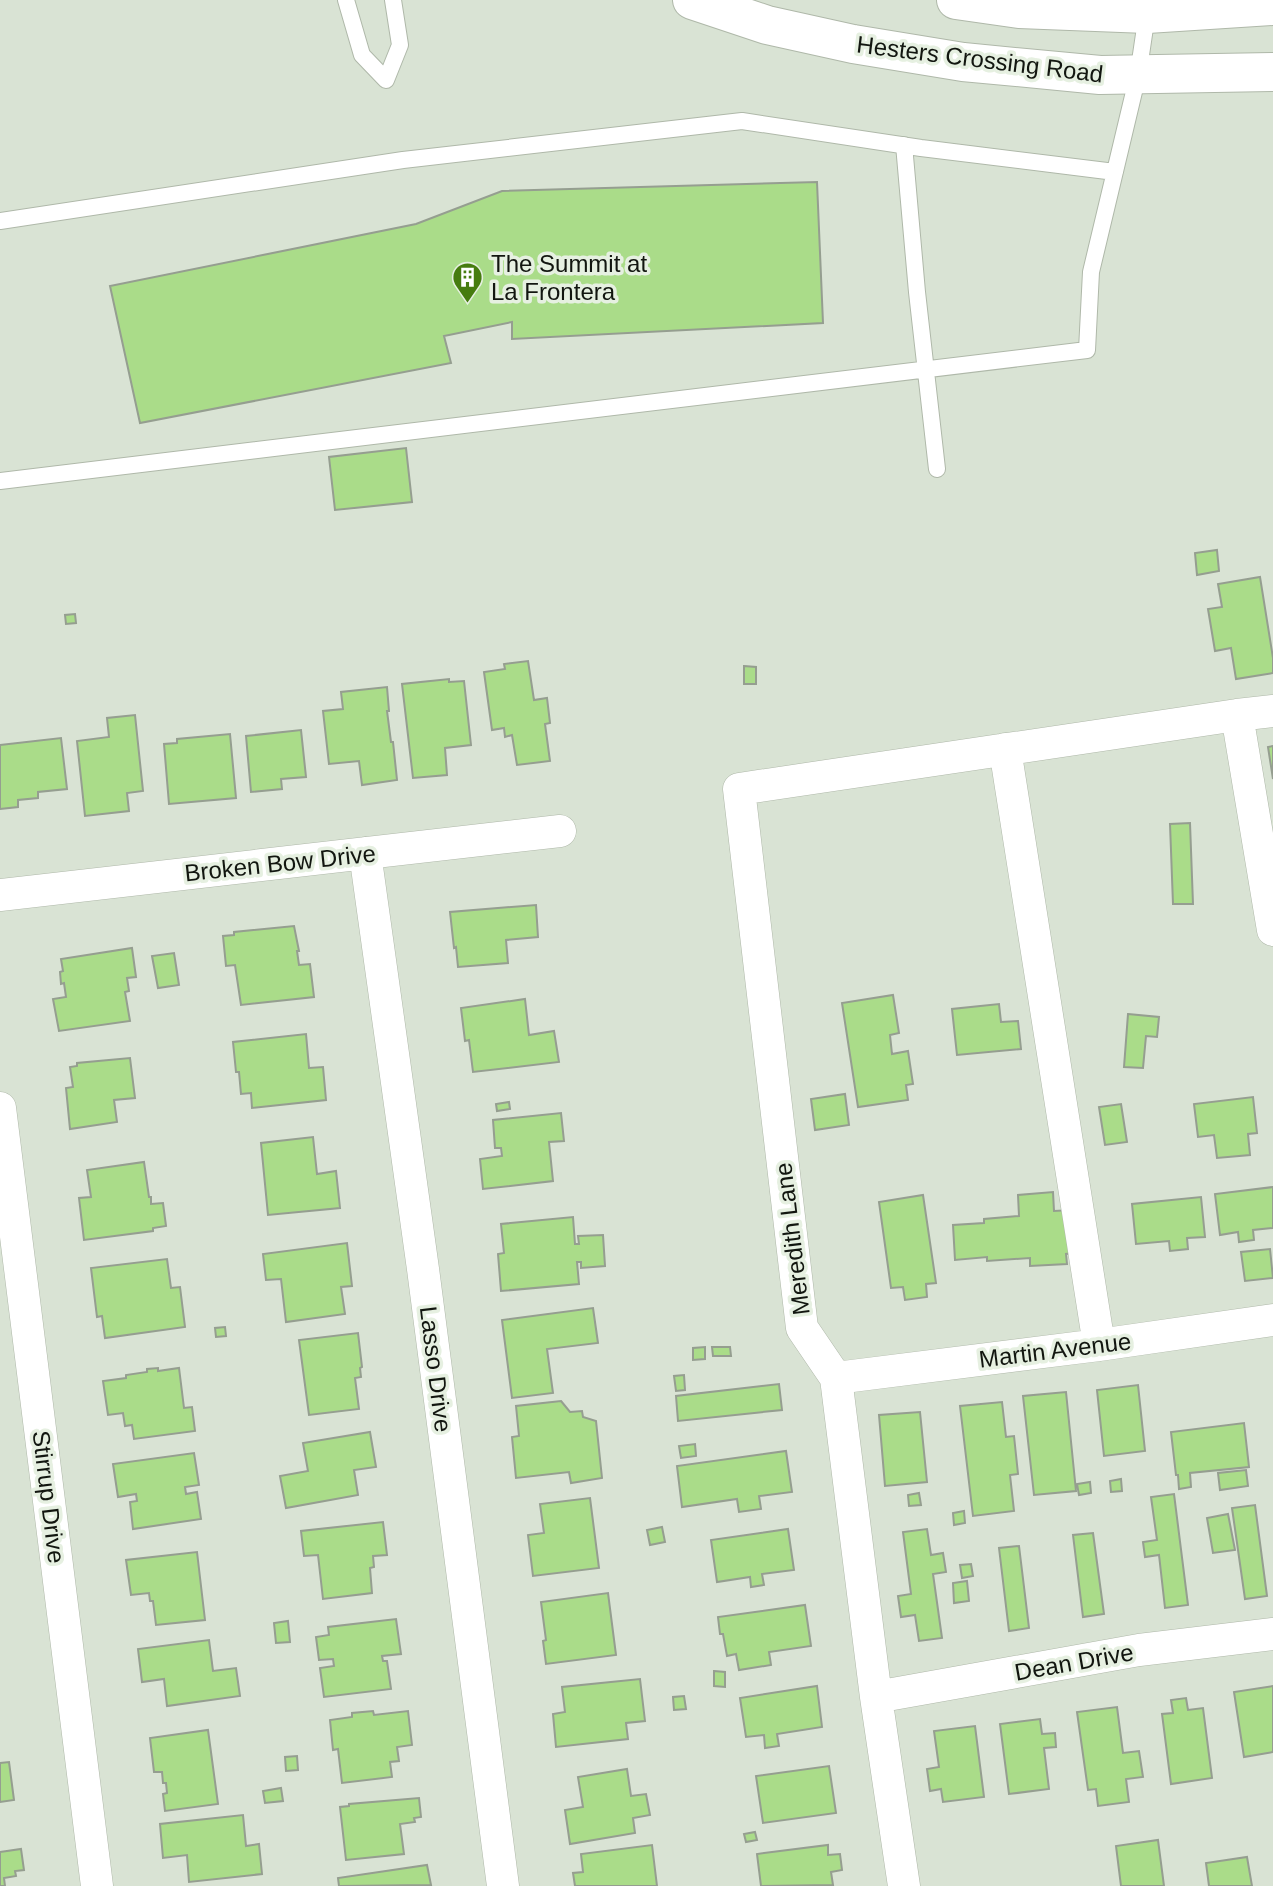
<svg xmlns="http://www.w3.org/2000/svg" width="1273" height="1886" font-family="Arial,sans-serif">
  <rect width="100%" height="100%" fill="#d9e3d4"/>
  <path fill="#aadc89" stroke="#959e90" stroke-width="2" d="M817,182L823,323L512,339V322L444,336L451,363L140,423L110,286L416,224L502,191Z
    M406,448L412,502L335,510L329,457Z
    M1217,550L1219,571L1197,575L1195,553Z
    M1260,577L1273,658V673L1236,679L1231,648L1215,651L1208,609L1222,607L1218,584Z
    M75,614L76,623L66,624L65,615Z
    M528,661L534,700L547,698L550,723L545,724L550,761L517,765L512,735L505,737L504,728L492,730L484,672L505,669L504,664Z
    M744,666L756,667V684H744Z
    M449,679V682L464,681L471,745L445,748L447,775L413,778L402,684Z
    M387,687L389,711H387L391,742H393L397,780L362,785L359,761L329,764L323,711L343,709L341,692Z
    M135,715L143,791L127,793L129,811L85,816L77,741L109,737L107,718Z
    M301,730L306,777L281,779L282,789L251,792L246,736Z
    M230,734L236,798L169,804L164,744L177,743V739Z
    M61,738L67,789L38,792V798L18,800V807L0,809V745Z
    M1273,746V779L1268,747Z
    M1190,823L1193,904H1173L1170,824Z
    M536,905L538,937L506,940L508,963L458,967L456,947L454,948L450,912Z
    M294,926L299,951H297L299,965L310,964L314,997L241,1005L235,965L226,966L223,936L234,935V932Z
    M132,948L136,977L127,978L129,991L125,992L130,1021L59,1031L53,999L66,997L64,983L61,984L60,972L63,971L61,959Z
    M174,953L179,985L158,988L152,956Z
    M893,995L899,1033L890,1035L892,1054L908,1051L913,1084L906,1085L908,1100L858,1107L842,1003Z
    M525,999L529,1035L554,1031L559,1062L473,1072L469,1040L465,1041L461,1008Z
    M999,1004L1001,1022L1018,1021L1021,1049L957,1055L952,1009Z
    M1128,1014L1159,1017L1157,1037L1146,1036L1143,1068L1124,1067Z
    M306,1034L309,1068L323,1067L326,1100L252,1108L251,1093L241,1094L239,1072H236L233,1042Z
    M130,1058L135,1098L114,1100L117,1122L70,1129L66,1088L73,1087L70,1067L77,1066V1063Z
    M845,1094L849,1125L815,1130L811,1099Z
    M1253,1097L1257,1133L1248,1134L1250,1155L1217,1158L1214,1135L1198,1137L1194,1104Z
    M509,1102L510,1109L497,1111L496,1104Z
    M1121,1104L1127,1142L1105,1145L1099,1107Z
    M561,1113L564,1141L549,1142L553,1181L483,1189L480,1159L502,1156L501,1148H495L493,1120Z
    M313,1137L317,1174L336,1171L340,1208L268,1215L261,1143Z
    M144,1162L149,1197H151V1204L163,1203L166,1226L153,1228V1231L84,1240L79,1198L91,1197L87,1170Z
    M1273,1187V1228L1253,1230L1254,1240L1239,1242L1238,1232L1220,1235L1215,1194Z
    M1053,1192L1054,1211L1072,1210L1075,1253L1066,1254L1067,1264L1030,1266V1258L987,1261V1257L955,1260L953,1225L984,1223V1219L1019,1216L1018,1195Z
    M923,1195L936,1283L926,1284L927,1297L905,1300L903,1287L891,1288L879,1202Z
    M1201,1197L1205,1237L1187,1238L1188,1249L1170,1251L1169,1241L1136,1244L1132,1204Z
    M573,1217L575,1244H579L578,1236L603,1235L605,1266L581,1268V1262H577L579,1284L501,1291L498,1254L504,1253L501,1224Z
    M347,1243L352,1286L341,1287L345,1314L286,1322L281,1279L266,1280L263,1254Z
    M1270,1249L1273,1278L1245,1281L1241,1252Z
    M167,1259L171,1288L180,1287L185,1327L105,1338L102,1316L97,1317L91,1268Z
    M593,1308L598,1343L547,1349L553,1393L512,1398L502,1320Z
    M225,1327L226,1336L216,1337L215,1328Z
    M358,1333L362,1367L360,1368L361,1377L355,1378L359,1409L309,1415L299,1340Z
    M705,1347V1359L693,1360V1348Z
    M712,1347H730L731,1356H713Z
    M158,1368V1371L179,1368L184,1408L192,1407L195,1431L134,1439L132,1425L125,1426L123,1413L108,1415L103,1381L126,1378V1375L147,1372V1369Z
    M684,1375L685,1390L676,1391L674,1376Z
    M779,1384L782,1410L678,1421L676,1396Z
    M1138,1385L1145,1451L1104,1456L1097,1390Z
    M1066,1392L1076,1491L1034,1495L1023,1396Z
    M561,1401L570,1412L582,1411L583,1417L596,1421L602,1478L571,1483L569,1472L516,1478L512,1437L519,1436L516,1406Z
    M1002,1402L1006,1437L1014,1436L1018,1474L1010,1475L1014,1511L973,1516L960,1406Z
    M920,1412L927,1482L885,1486L879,1415Z
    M1244,1423L1249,1467L1190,1473L1191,1487L1179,1489L1178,1475H1176L1171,1432Z
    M370,1432L376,1467L354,1470L358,1495L286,1508L280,1476L308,1471L303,1443Z
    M695,1444L696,1456L681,1458L679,1446Z
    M786,1451L792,1492L759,1496L761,1509L739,1512L737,1499L682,1507L677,1466Z
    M194,1453L199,1485L185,1487L186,1494L197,1492L201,1519L133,1529L130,1502L137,1501L136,1494L118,1497L113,1464Z
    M1246,1470L1248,1486L1220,1490L1218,1473Z
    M1121,1479L1122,1491L1111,1492L1110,1481Z
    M1090,1482L1091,1493L1079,1495L1077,1484Z
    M919,1493L921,1505L909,1506L908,1495Z
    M1174,1494L1188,1605L1165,1608L1159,1555L1145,1557L1143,1542L1157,1540L1151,1497Z
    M590,1498L599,1568L533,1576L528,1535L544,1533L540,1504Z
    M1255,1505L1267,1596L1245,1599L1232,1508Z
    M964,1511L965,1523L954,1525L953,1513Z
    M1228,1514L1235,1550L1213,1553L1207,1518Z
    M383,1522L387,1555L373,1556L374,1567L370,1568L372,1593L323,1599L318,1555L304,1556L301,1531Z
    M662,1527L665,1542L650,1545L647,1530Z
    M788,1529L794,1570L762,1574L764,1585L751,1587L750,1577L717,1582L711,1540Z
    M927,1529L931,1555L943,1553L946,1572L933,1574L942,1638L919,1641L915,1615L901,1617L898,1596L911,1594L903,1532Z
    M1093,1533L1104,1614L1083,1617L1073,1535Z
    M1019,1546L1029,1628L1009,1631L999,1548Z
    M197,1552L205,1620L156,1625L153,1601H150L149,1593L131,1595L126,1560Z
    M971,1564L973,1576L962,1578L960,1565Z
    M967,1581L969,1601L954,1603L953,1583Z
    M608,1593L616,1655L546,1664L543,1641L546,1640L541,1602Z
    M805,1605L811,1646L769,1652L771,1665L739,1670L736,1654L727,1656L723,1634H720L718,1617Z
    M396,1619L401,1654L382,1656L383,1661H387L391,1689L324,1697L320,1668L334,1666L333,1659L319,1660L316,1637L329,1635L328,1627Z
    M288,1621L290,1642L276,1643L274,1623Z
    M209,1640L213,1671L236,1668L240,1696L167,1706L164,1679L142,1682L138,1649Z
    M714,1671L725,1672V1687L714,1686Z
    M640,1679L645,1721L626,1723L628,1739L556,1747L553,1714L565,1712L562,1687Z
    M817,1686L822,1727L777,1734L779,1746L765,1748L764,1735L746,1737L740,1698Z
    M1273,1686V1752L1244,1757L1234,1692Z
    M684,1696L686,1709L674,1710L673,1697Z
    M1186,1698L1188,1710L1203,1708L1212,1778L1171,1784L1162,1714L1173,1713L1171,1700Z
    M1117,1707L1123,1753L1139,1751L1143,1777L1126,1779L1129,1802L1098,1806L1096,1789L1088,1790L1077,1712Z
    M373,1711L374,1715L408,1711L412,1745L397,1747L399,1761L390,1762L392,1777L342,1783L338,1749L333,1750L330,1720L352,1717V1713Z
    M1040,1719L1042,1734L1055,1733L1056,1747L1044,1748L1049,1789L1009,1794L1000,1724Z
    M975,1726L984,1797L943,1802L941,1789L930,1791L927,1769L939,1767L934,1731Z
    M208,1730L218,1804L165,1811L163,1794L167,1793L166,1783H163L162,1772H154L150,1738Z
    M297,1756L298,1770L286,1771L285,1757Z
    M9,1762L14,1800L0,1802V1763Z
    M829,1766L836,1813L763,1823L756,1776Z
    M627,1769L631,1796L646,1794L650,1815L633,1818L635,1833L570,1844L565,1810L583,1807L578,1777Z
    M281,1788L283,1801L265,1803L263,1791Z
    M419,1798L421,1817L414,1818L415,1822L400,1824L404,1854L346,1860L340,1807L349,1806V1804Z
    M243,1815L246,1846L259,1844L262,1874L189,1882L187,1855L163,1858L160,1824Z
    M755,1832L757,1840L746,1842L744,1834Z
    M1158,1840L1164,1886H1121L1116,1846Z
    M652,1845L657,1886H575L573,1873L583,1872L581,1854Z
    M828,1845V1855L840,1854L842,1870L831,1872L833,1885L761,1886L757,1854Z
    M21,1849L24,1870L15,1871L16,1876L4,1878L5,1886H0V1852Z
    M1247,1857L1252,1886H1209L1206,1863Z
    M427,1865L431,1885L339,1886L338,1878Z"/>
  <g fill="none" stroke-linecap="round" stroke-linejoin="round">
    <defs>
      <path id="lane" d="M346,0L362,55L386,80L400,45L393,0
        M904,145L917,292L937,469
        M0,221L403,160L742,121L921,148L1115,172
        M0,481L1087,350L1091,272L1138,75L1147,14"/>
      <path id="street" d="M1273,711L1237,715L1273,930
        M1005,749L1099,1345
        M365,853L423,1269L503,1886
        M0,895L560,831
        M0,1108L97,1886
        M836,1378L1099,1345L1273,1320
        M876,1697L1139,1650L1273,1634
        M904,1886L876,1697L836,1378L802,1328L739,789L1237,715"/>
      <path id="secondary" d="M692,0L767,25L853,44L963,62L1100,75L1273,72
        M956,0L1019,9L1147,14L1273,6"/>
    </defs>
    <use href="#lane" stroke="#afb8a9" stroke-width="18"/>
    <use href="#street" stroke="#afb8a9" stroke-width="33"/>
    <use href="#secondary" stroke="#afb8a9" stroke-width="40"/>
    <use href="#lane" stroke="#fff" stroke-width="16"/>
    <use href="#street" stroke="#fff" stroke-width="32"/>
    <use href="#secondary" stroke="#fff" stroke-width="38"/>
  </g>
  <defs>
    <symbol id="building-pin" viewBox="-11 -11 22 30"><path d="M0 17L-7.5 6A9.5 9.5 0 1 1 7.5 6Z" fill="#467c0f" stroke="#e6f0e1"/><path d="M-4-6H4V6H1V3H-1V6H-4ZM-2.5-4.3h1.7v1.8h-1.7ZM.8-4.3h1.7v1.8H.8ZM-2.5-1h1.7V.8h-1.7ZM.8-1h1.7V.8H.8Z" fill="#fff"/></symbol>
  </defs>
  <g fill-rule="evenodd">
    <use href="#building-pin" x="450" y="260" width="35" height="47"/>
  </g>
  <g text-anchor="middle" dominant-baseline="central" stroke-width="7" stroke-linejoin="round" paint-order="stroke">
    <g font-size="24" fill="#121610" stroke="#e6f0e1">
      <text transform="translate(980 59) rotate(7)">Hesters Crossing Road</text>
      <text transform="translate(280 863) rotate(-6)">Broken Bow Drive</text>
      <text transform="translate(792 1239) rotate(-97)">Meredith Lane</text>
      <text transform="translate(1055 1350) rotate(-7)">Martin Avenue</text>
      <text transform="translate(436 1369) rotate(83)">Lasso Drive</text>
      <text transform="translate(49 1497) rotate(83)">Stirrup Drive</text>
      <text transform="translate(1074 1662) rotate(-10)">Dean Drive</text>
    </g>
    <g font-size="24" fill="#121610" stroke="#e6f0e1" text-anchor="start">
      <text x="491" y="263">The Summit at<tspan x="491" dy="28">La Frontera</tspan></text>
    </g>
  </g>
</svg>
